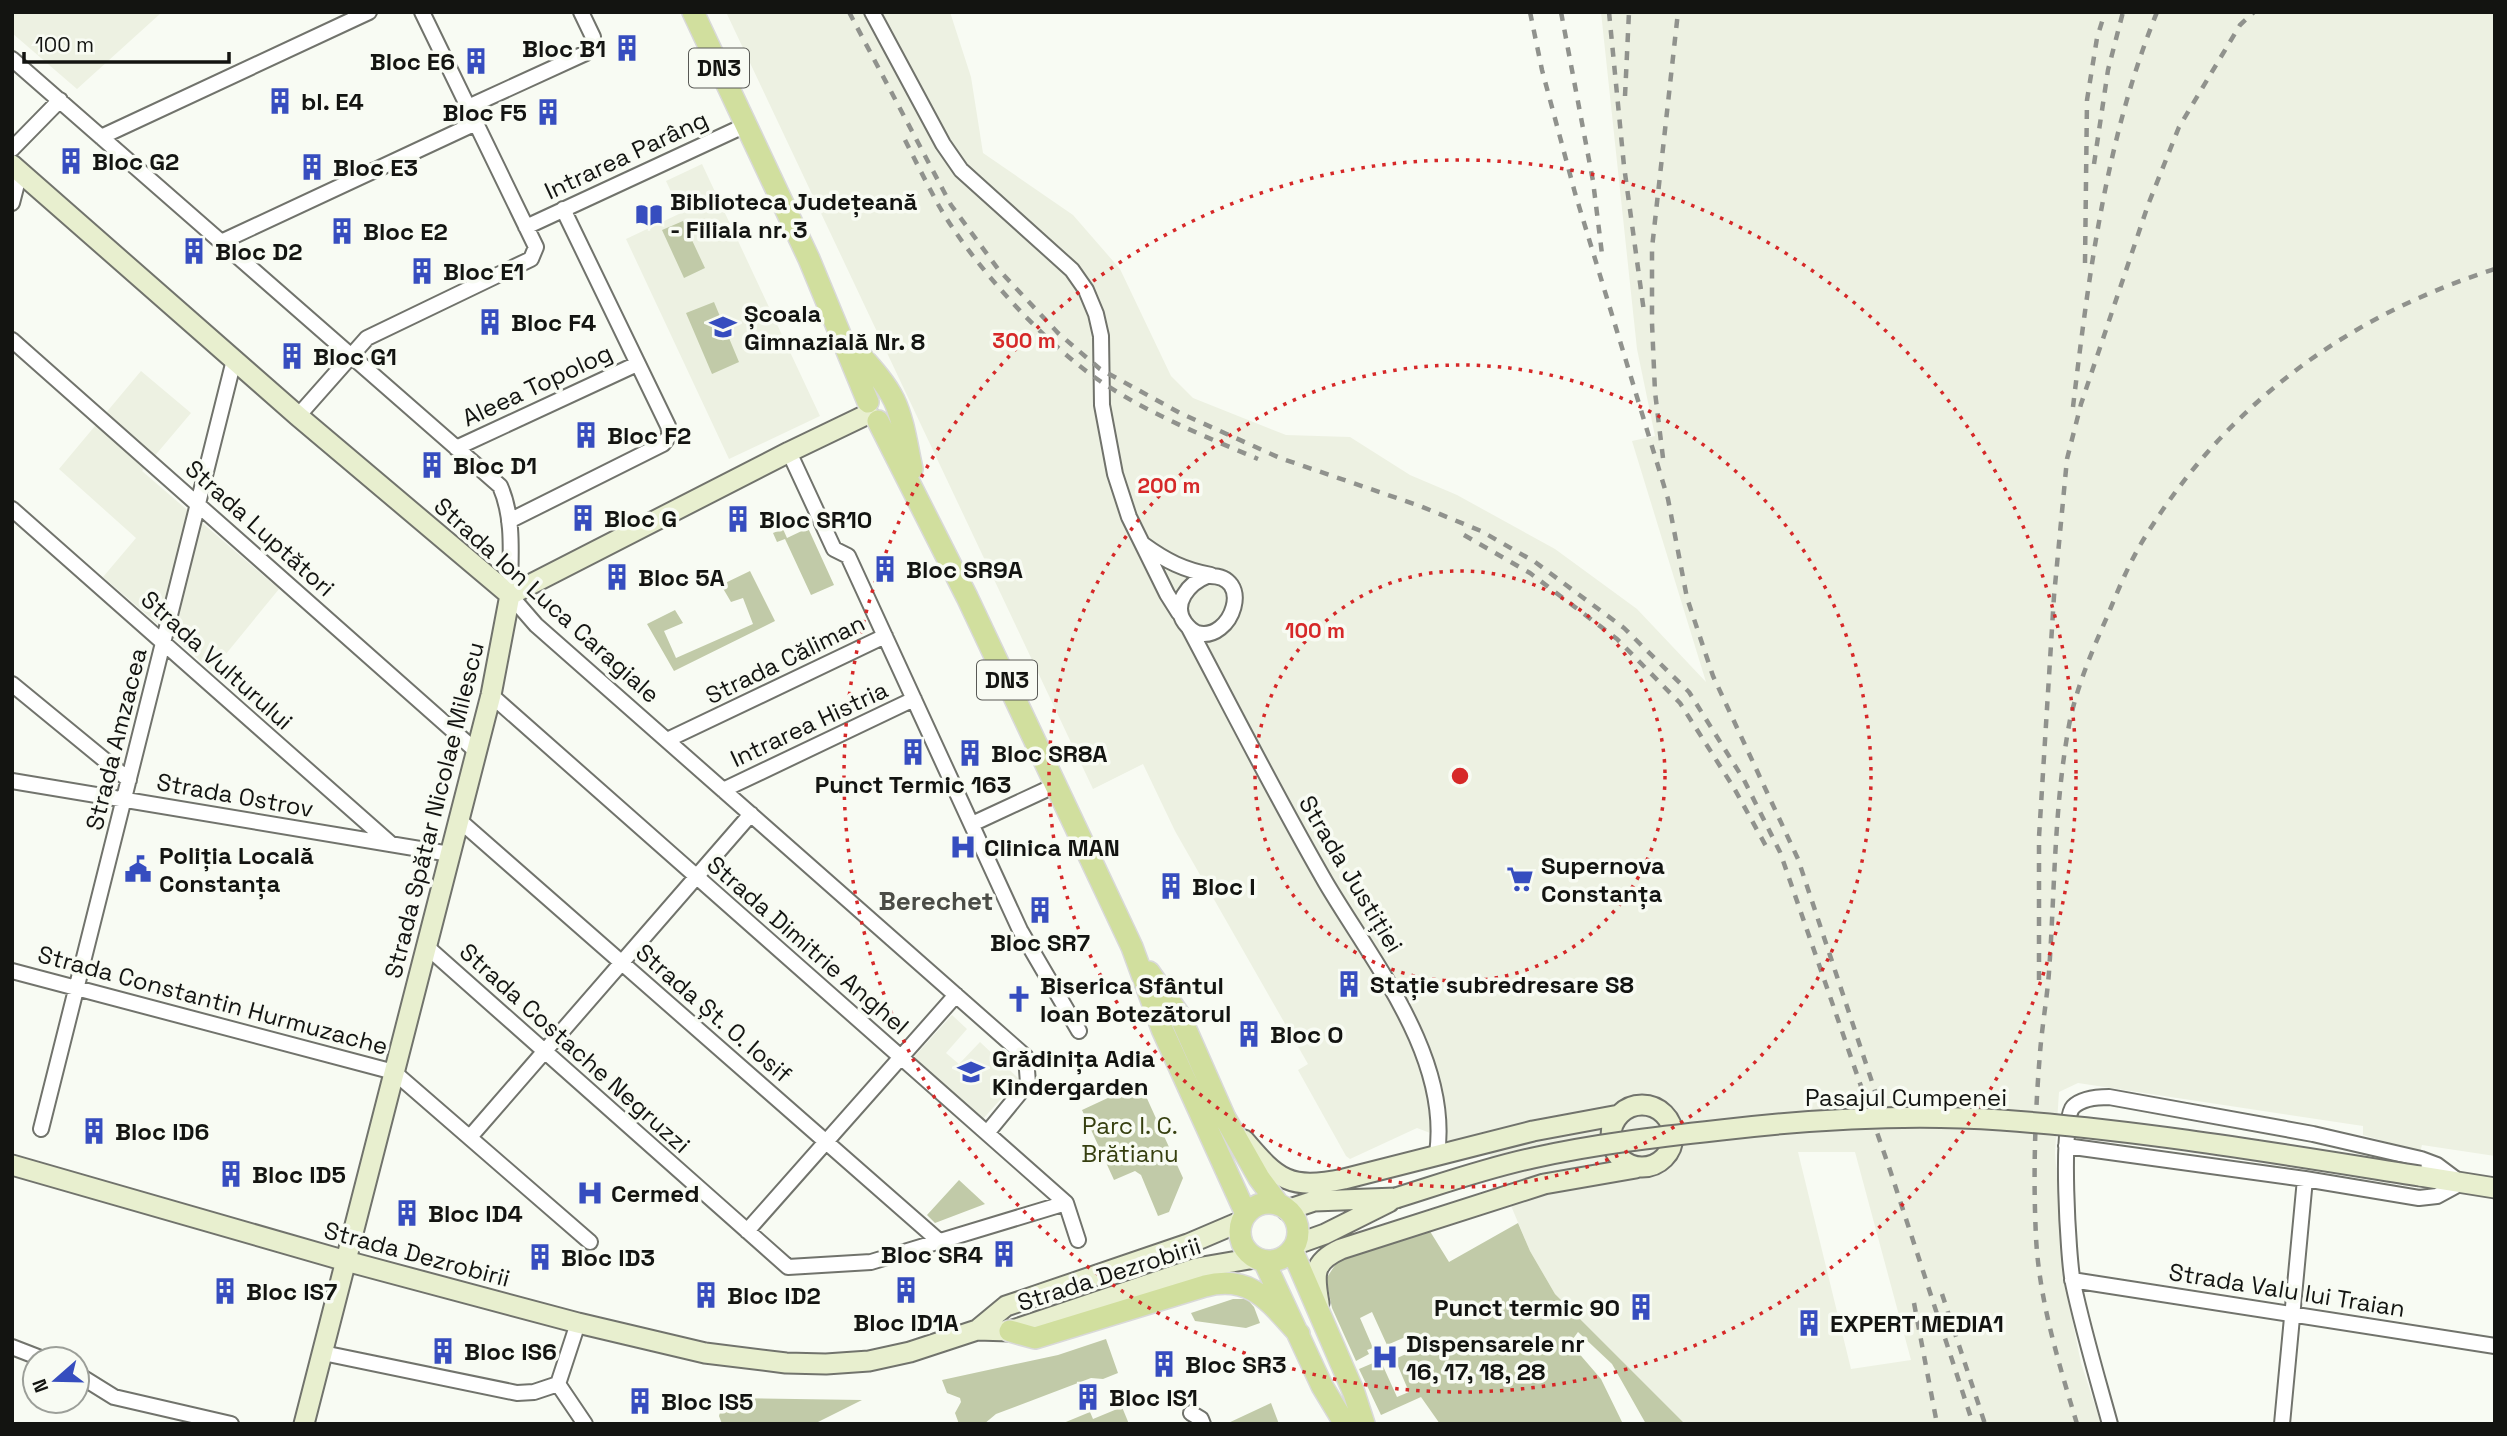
<svg xmlns="http://www.w3.org/2000/svg" width="2507" height="1436" font-family="'Space Grotesk',sans-serif">
  <rect width="100%" height="100%" fill="#f8fbf3"/>
  <path fill="#edf1e2" fill-rule="evenodd" d="M12,12H160L161,13L77,89L12,33Z
    M726,12H950L971,77L983,153L1073,215L1120,269L1171,376L1193,398L1286,435L1350,437L1410,475L1457,495L1555,549L1637,609L1706,682L1632,441L1655,436L1637,349L1601,12H2495V1156L2422,1145L2420,1152L2363,1135V1126L2078,1083L2059,1092L2055,1153L2065,1285L2081,1363L2101,1424H1685L1555,1294L1530,1251L1483,1139L1454,1142L1417,1128L1350,1159L1346,1156L1298,1070L1308,1064L1175,831L1143,764L1093,789ZM1798,1152H1855L1911,1360L1851,1369Z
    M702,164L820,416L729,459L626,239L681,213L666,181Z
    M141,371L191,413L142,471L279,589L212,671L103,577L136,538L59,469Z
    M952,1015L967,1029L946,1053L959,1064L980,1042L1019,1079L982,1120L914,1057Z"/>
  <path fill="#c1caa8" d="M683,221L705,268L684,278L662,230Z
    M714,302L739,362L712,374L686,313Z
    M808,528L834,585L811,595L785,539L777,542L773,533L783,529L787,538Z
    M750,571L775,621L674,671L647,624L675,610L683,623L664,631L676,658L753,624L743,598L731,602L721,585Z
    M1140,1083L1183,1178L1169,1212L1158,1216L1141,1175L1135,1171L1114,1180L1082,1110Z
    M959,1180L985,1204L935,1223L927,1215Z
    M1518,1223L1530,1251L1555,1294L1685,1424H1646L1612,1364L1578,1332L1570,1343L1601,1379L1623,1424H1440L1421,1397L1381,1415L1359,1369L1373,1363L1376,1369L1383,1366L1397,1397L1409,1392L1395,1359L1417,1349L1410,1335L1387,1345L1372,1312L1360,1318L1373,1348L1367,1350L1369,1354L1356,1361L1332,1308L1326,1279L1337,1262L1428,1228L1449,1262Z
    M1233,1299H1247L1254,1307L1260,1323L1246,1328L1195,1321L1191,1313Z
    M1106,1339L1118,1373L1103,1379L1091,1378L996,1414L984,1424H959L955,1413L961,1402L960,1398L947,1393L942,1380L1058,1355Z
    M724,1398L862,1400L814,1424H722L719,1416Z
    M1271,1403L1279,1424H1226Z
    M1122,1407L1129,1424H1061L1090,1412L1093,1419Z"/>
  <g fill="none" stroke-linecap="round" stroke-linejoin="round">
    <defs>
      <path id="street" d="M872,12L943,144L961,170L1072,270L1086,290L1096,314L1101,336L1102,405L1115,474L1129,517L1167,594L1179,613
        M12,59L500,486C515,519 510,560 510,595L536,625L1026,1057L1028,1083L987,1133
        M468,107L586,53L593,37L581,12
        M101,137L369,12
        M12,149L60,100
        M12,203L20,172
        M526,227L746,125
        M221,242L476,123
        M12,340L476,751
        M298,416L367,338L531,259L536,247L422,12
        M456,448L637,364
        M789,452L834,549L848,556L1020,930L1079,1031
        M12,509L391,844
        M509,521L663,444L670,435L668,426L563,209
        M1144,545C1166,561 1184,570 1211,575
        M1207,576C1256,573 1232,643 1197,633C1192,631 1188,627 1185,623C1171,604 1189,583 1207,576Z
        M1189,628C1234,713 1278,800 1326,883C1372,961 1451,1057 1437,1154
        M12,684L129,780
        M491,695L1066,1203L1078,1240
        M667,740L885,636
        M12,781L450,854
        M723,790L914,699
        M459,820L939,1241
        M972,824L1056,785
        M426,946L788,1267L871,1262L1066,1203
        M12,971L394,1072L590,1242
        M41,1129L234,360
        M470,1137L751,814
        M2066,1146L2305,1179L2419,1198L2437,1196L2461,1183L2437,1165L2421,1159L2313,1134L2109,1097C2098,1097 2082,1098 2073,1107C2060,1120 2068,1259 2073,1283C2083,1330 2097,1377 2110,1424
        M747,1231L956,995
        M2072,1280L2495,1346
        M12,1347L43,1359
        M323,1353L517,1393L534,1392L558,1384
        M77,1374L114,1397L231,1424
        M558,1384L578,1323
        M558,1384L585,1424
        M1191,1413L1201,1419L1203,1424
        M2282,1424L2305,1179"/>
      <path id="secondary" d="M12,165L298,416L510,595
        M1611 1136a31 31 0 1 1 62 0a31 31 0 1 1-62 0Z
        M1244,1140C1278,1180 1289,1190 1344,1179L1533,1131L1619,1115
        M12,1165L346,1261L578,1323L705,1353L786,1363L826,1364L869,1361L910,1352L977,1330L1010,1331L1197,1268L1255,1258
        M2420,1176L2495,1188
        M1287,1210L1314,1201L1396,1198
        M1297,1244L1325,1234L1389,1202
        M1319,1303C1314,1275 1312,1262 1341,1249L1544,1184L1636,1168
        M977,1330L1006,1306L1188,1244L1242,1221
        M304,1424L491,695L510,595L789,452L868,414"/>
      <path id="primary" d="M693,12L809,259L868,402
        M854,348C868,364 884,380 894,400C904,421 907,447 912,469
        M878,421L967,597L1132,947L1162,1029L1246,1214
        M1149,972L1180,1016L1225,1118L1259,1178L1279,1205
        M1240 1232a29 29 0 1 1 58 0a29 29 0 1 1-58 0Z
        M1292,1250L1354,1393L1364,1424
        M1264,1261L1322,1386L1345,1424
        M1010,1331L1035,1338L1205,1286C1252,1274 1270,1303 1299,1334"/>
    </defs>
    <use href="#street" stroke="#71736c" stroke-width="18"/>
    <use href="#secondary" stroke="#71736c" stroke-width="23"/>
    <use href="#primary" stroke="#d9d9d9" stroke-width="24"/>
    <use href="#street" stroke="#fff" stroke-width="14"/>
    <use href="#secondary" stroke="#e8efcf" stroke-width="19"/>
    <use href="#primary" stroke="#d1df9e" stroke-width="21"/>
    <path stroke="#90928d" stroke-width="4.5" stroke-dasharray="9 9" stroke-linecap="butt" d="M849,12L951,205L998,269L1058,333L1100,369L1180,413L1280,458L1420,506L1481,531L1535,562L1624,628L1689,692L1744,780L1780,852L1890,1170L1973,1424
      M1530,12L1542,70L1575,193L1668,499L1687,598L1713,676L1798,859L1884,1118
      M1561,12L1593,181L1602,254
      M1609,12L1624,166L1644,312
      M1625,96L1629,12
      M905,140C916,162 927,184 939,206C973,265 1044,343 1100,381C1149,414 1204,436 1258,459
      M2094,164L2108,70L2123,12
      M2085,263L2087,100L2097,38L2105,12
      M2073,407C2089,273 2106,138 2157,12
      M1663,458L1655,392L1652,323V248L1678,12
      M1464,535L1530,573L1617,639L1680,703L1734,788L1767,848
      M2039,980V837L2054,596L2067,459L2081,404L2148,205L2179,127L2240,25L2254,12
      M1942,1294L1985,1424
      M1914,1303L1937,1424
      M2077,1424C2059,1364 2039,1300 2036,1237C2033,1176 2035,1114 2040,1053C2042,1026 2047,999 2049,972C2055,888 2054,803 2070,720C2078,684 2092,651 2107,617C2118,590 2129,563 2145,537C2227,404 2347,316 2495,269"/>
    <defs>
      <path id="secondary-bridge" d="M1396,1198C1441,1184 1486,1168 1533,1158C1595,1144 1658,1137 1721,1130C1814,1119 1907,1113 2001,1120C2141,1130 2281,1154 2420,1176"/>
    </defs>
    <use href="#secondary-bridge" stroke="#71736c" stroke-width="23" stroke-linecap="butt"/>
    <use href="#secondary-bridge" stroke="#e8efcf" stroke-width="19"/>
  </g>
  <g fill="none" stroke="#d62828" stroke-width="3.5" stroke-dasharray="3.5 7">
    <circle cx="1460" cy="776" r="205"/>
    <circle cx="1460" cy="776" r="411"/>
    <circle cx="1460" cy="776" r="616"/>
  </g>
  <defs>
    <symbol id="building-bare" viewBox="-9 -9 18 18"><path d="M-4-6H4V6H1V3H-1V6H-4ZM-2.5-4.3h1.7v1.8h-1.7ZM.8-4.3h1.7v1.8H.8ZM-2.5-1h1.7V.8h-1.7ZM.8-1h1.7V.8H.8Z" fill="#364dbf" stroke="#f8fbf3" stroke-width="2.5" paint-order="stroke"/></symbol>
    <symbol id="library-bare" viewBox="-9 -9 18 18"><path d="M-6-4Q-3-5.5-.7-3.5V5Q-3 3-6 4ZM6-4Q3-5.5 .7-3.5V5Q3 3 6 4Z" fill="#364dbf" stroke="#f8fbf3" stroke-width="2.5" paint-order="stroke"/></symbol>
    <symbol id="school-bare" viewBox="-9 -9 18 18"><path d="M0-5L7-2L0 1L-7-2ZM-4 1L0 2.5L4 1V4Q0 6-4 4Z" fill="#364dbf" stroke="#f8fbf3" stroke-width="2.5" paint-order="stroke"/></symbol>
    <symbol id="hospital-bare" viewBox="-9 -9 18 18"><path d="M-5-5h3v3.5h4V-5h3V5h-3V1.5h-4V5h-3Z" fill="#364dbf" stroke="#f8fbf3" stroke-width="2.5" paint-order="stroke"/></symbol>
    <symbol id="civic-bare" viewBox="-9 -9 18 18"><path d="M-.6-6.5H3V-4.5H.6V-3L4-1V1h2V6H-6V1h2V-1L-.6-3ZM-1.2 2.5V6h2.4V2.5Z" fill="#364dbf" stroke="#f8fbf3" stroke-width="2.5" paint-order="stroke"/></symbol>
    <symbol id="supermarket-bare" viewBox="-9 -9 18 18"><path d="M-6-5.5h2.5l.6 2H6L4.5 2H-2.5L-4.4-4H-6ZM-1.5 3.2a1.3 1.3 0 1 0 .1 0ZM3 3.2a1.3 1.3 0 1 0 .1 0Z" fill="#364dbf" stroke="#f8fbf3" stroke-width="2.5" paint-order="stroke"/></symbol>
    <symbol id="church-bare" viewBox="-9 -9 18 18"><path d="M-1.2-6h2.4v3.5h3.3v2.4h-3.3V6h-2.4V-.1h-3.3v-2.4h3.3Z" fill="#364dbf" stroke="#f8fbf3" stroke-width="2.5" paint-order="stroke"/></symbol>
  </defs>
  <g fill-rule="evenodd">
    <use href="#building-bare" x="608" y="29" width="38" height="38"/>
    <use href="#building-bare" x="457" y="42" width="38" height="38"/>
    <use href="#building-bare" x="261" y="82" width="38" height="38"/>
    <use href="#building-bare" x="529" y="93" width="38" height="38"/>
    <use href="#building-bare" x="52" y="142" width="38" height="38"/>
    <use href="#building-bare" x="293" y="148" width="38" height="38"/>
    <use href="#library-bare" x="630" y="196" width="38" height="38"/>
    <use href="#building-bare" x="323" y="212" width="38" height="38"/>
    <use href="#building-bare" x="175" y="232" width="38" height="38"/>
    <use href="#building-bare" x="403" y="252" width="38" height="38"/>
    <use href="#building-bare" x="471" y="303" width="38" height="38"/>
    <use href="#school-bare" x="704" y="308" width="38" height="38"/>
    <use href="#building-bare" x="273" y="337" width="38" height="38"/>
    <use href="#building-bare" x="567" y="416" width="38" height="38"/>
    <use href="#building-bare" x="413" y="446" width="38" height="38"/>
    <use href="#building-bare" x="564" y="499" width="38" height="38"/>
    <use href="#building-bare" x="719" y="500" width="38" height="38"/>
    <use href="#building-bare" x="866" y="550" width="38" height="38"/>
    <use href="#building-bare" x="598" y="558" width="38" height="38"/>
    <use href="#building-bare" x="894" y="733" width="38" height="38"/>
    <use href="#building-bare" x="951" y="734" width="38" height="38"/>
    <use href="#hospital-bare" x="944" y="828" width="38" height="38"/>
    <use href="#civic-bare" x="119" y="850" width="38" height="38"/>
    <use href="#supermarket-bare" x="1501" y="860" width="38" height="38"/>
    <use href="#building-bare" x="1152" y="867" width="38" height="38"/>
    <use href="#building-bare" x="1021" y="891" width="38" height="38"/>
    <use href="#building-bare" x="1330" y="965" width="38" height="38"/>
    <use href="#church-bare" x="1000" y="980" width="38" height="38"/>
    <use href="#building-bare" x="1230" y="1015" width="38" height="38"/>
    <use href="#school-bare" x="952" y="1053" width="38" height="38"/>
    <use href="#building-bare" x="75" y="1112" width="38" height="38"/>
    <use href="#building-bare" x="212" y="1155" width="38" height="38"/>
    <use href="#hospital-bare" x="571" y="1174" width="38" height="38"/>
    <use href="#building-bare" x="388" y="1194" width="38" height="38"/>
    <use href="#building-bare" x="985" y="1235" width="38" height="38"/>
    <use href="#building-bare" x="521" y="1238" width="38" height="38"/>
    <use href="#building-bare" x="887" y="1271" width="38" height="38"/>
    <use href="#building-bare" x="206" y="1272" width="38" height="38"/>
    <use href="#building-bare" x="687" y="1276" width="38" height="38"/>
    <use href="#building-bare" x="1622" y="1288" width="38" height="38"/>
    <use href="#building-bare" x="1790" y="1304" width="38" height="38"/>
    <use href="#building-bare" x="424" y="1332" width="38" height="38"/>
    <use href="#hospital-bare" x="1366" y="1338" width="38" height="38"/>
    <use href="#building-bare" x="1145" y="1345" width="38" height="38"/>
    <use href="#building-bare" x="1069" y="1378" width="38" height="38"/>
    <use href="#building-bare" x="621" y="1382" width="38" height="38"/>
  </g>
  <g text-anchor="middle" dominant-baseline="central" stroke-width="7" stroke-linejoin="round" paint-order="stroke">
    <g fill="#f8fbf3" stroke="#585955" stroke-width="2">
      <rect x="689" y="48.5" width="60" height="39" rx="5"/>
      <rect x="977" y="660.5" width="60" height="39" rx="5"/>
    </g>
    <g font-size="23" font-weight="bold" fill="#131411">
      <text x="719" y="68">DN3</text>
      <text x="1007" y="680">DN3</text>
    </g>
    <g font-size="24" font-weight="bold" fill="#131411" stroke="#f8fbf3" text-anchor="start">
      <text x="606" y="48" text-anchor="end">Bloc B1</text>
      <text x="455" y="61" text-anchor="end">Bloc E6</text>
      <text x="301" y="101">bl. E4</text>
      <text x="527" y="112" text-anchor="end">Bloc F5</text>
      <text x="92" y="161">Bloc G2</text>
      <text x="333" y="167">Bloc E3</text>
      <text x="670" y="201">Biblioteca Județeană<tspan x="670" dy="28">- Filiala nr. 3</tspan></text>
      <text x="363" y="231">Bloc E2</text>
      <text x="215" y="251">Bloc D2</text>
      <text x="443" y="271">Bloc E1</text>
      <text x="744" y="313">Școala<tspan x="744" dy="28">Gimnazială Nr. 8</tspan></text>
      <text x="511" y="322">Bloc F4</text>
      <text x="313" y="356">Bloc G1</text>
      <text x="607" y="435">Bloc F2</text>
      <text x="453" y="465">Bloc D1</text>
      <text x="604" y="518">Bloc G</text>
      <text x="759" y="519">Bloc SR10</text>
      <text x="906" y="569">Bloc SR9A</text>
      <text x="638" y="577">Bloc 5A</text>
      <text x="991" y="753">Bloc SR8A</text>
      <text x="913" y="784" text-anchor="middle">Punct Termic 163</text>
      <text x="984" y="847">Clinica MAN</text>
      <text x="159" y="855">Poliția Locală<tspan x="159" dy="28">Constanța</tspan></text>
      <text x="1541" y="865">Supernova<tspan x="1541" dy="28">Constanța</tspan></text>
      <text x="1192" y="886">Bloc I</text>
      <text x="1040" y="942" text-anchor="middle">Bloc SR7</text>
      <text x="1370" y="984">Stație subredresare S8</text>
      <text x="1040" y="985">Biserica Sfântul<tspan x="1040" dy="28">Ioan Botezătorul</tspan></text>
      <text x="1270" y="1034">Bloc O</text>
      <text x="992" y="1058">Grădinița Adia<tspan x="992" dy="28">Kindergarden</tspan></text>
      <text x="115" y="1131">Bloc ID6</text>
      <text x="252" y="1174">Bloc ID5</text>
      <text x="611" y="1193">Cermed</text>
      <text x="428" y="1213">Bloc ID4</text>
      <text x="983" y="1254" text-anchor="end">Bloc SR4</text>
      <text x="561" y="1257">Bloc ID3</text>
      <text x="246" y="1291">Bloc IS7</text>
      <text x="727" y="1295">Bloc ID2</text>
      <text x="1620" y="1307" text-anchor="end">Punct termic 90</text>
      <text x="906" y="1322" text-anchor="middle">Bloc ID1A</text>
      <text x="1830" y="1323">EXPERT MEDIA1</text>
      <text x="1406" y="1343">Dispensarele nr<tspan x="1406" dy="28">16, 17, 18, 28</tspan></text>
      <text x="464" y="1351">Bloc IS6</text>
      <text x="1185" y="1364">Bloc SR3</text>
      <text x="1109" y="1397">Bloc IS1</text>
      <text x="661" y="1401">Bloc IS5</text>
    </g>
    <g font-size="24" fill="#131411" stroke="#f8fbf3">
      <text transform="translate(626 155) rotate(-25)">Intrarea Parâng</text>
      <text transform="translate(537 385) rotate(-25)">Aleea Topolog</text>
      <text transform="translate(260 528) rotate(42)">Strada Luptători</text>
      <text transform="translate(547 600) rotate(42)">Strada Ion Luca Caragiale</text>
      <text transform="translate(785 659) rotate(-26)">Strada Căliman</text>
      <text transform="translate(217 660) rotate(42)">Strada Vulturului</text>
      <text transform="translate(809 724) rotate(-25)">Intrarea Histria</text>
      <text transform="translate(116 739) rotate(-76)">Strada Amzacea</text>
      <text transform="translate(235 795) rotate(10)">Strada Ostrov</text>
      <text transform="translate(434 810) rotate(-76)">Strada Spătar Nicolae Milescu</text>
      <text transform="translate(1351 874) rotate(59)">Strada Justiției</text>
      <text transform="translate(808 945) rotate(41)">Strada Dimitrie Anghel</text>
      <text transform="translate(213 1000) rotate(15)">Strada Constantin Hurmuzache</text>
      <text transform="translate(714 1013) rotate(41)">Strada Șt. O. Iosif</text>
      <text transform="translate(575 1048) rotate(42)">Strada Costache Negruzzi</text>
      <text x="1906" y="1097">Pasajul Cumpenei</text>
      <text transform="translate(417 1254) rotate(15)">Strada Dezrobirii</text>
      <text transform="translate(1109 1274) rotate(-18)">Strada Dezrobirii</text>
      <text transform="translate(2287 1290) rotate(9)">Strada Valu lui Traian</text>
    </g>
    <g font-size="24" fill="#363f0f" stroke="#f8fbf3">
      <text x="1130" y="1125">Parc I. C.<tspan x="1130" dy="28">Brătianu</tspan></text>
    </g>
    <g font-size="26" font-weight="bold" fill="#4b4c46" stroke="#f8fbf3">
      <text x="936" y="901">Berechet</text>
    </g>
  </g>
  <circle cx="1460" cy="776" r="10" fill="#d62828" stroke="#f8fbf3" stroke-width="3.5"/>
  <g font-size="21" text-anchor="middle" font-weight="bold" fill="#d62828" stroke="#f8fbf3" stroke-width="7" stroke-linejoin="round" paint-order="stroke">
    <text x="1024" y="348">300 m</text>
    <text x="1169" y="493">200 m</text>
    <text x="1315" y="638">100 m</text>
  </g>
  <rect width="2507" height="1436" fill="none" stroke="#131411" stroke-width="28"/>
  <g transform="translate(56 1380) rotate(250)"><circle r="33" fill="#f8fbf3" stroke="#9c9f99" stroke-width="2"/>
  <path d="M0-5L12 26L0 18L-12 26Z" fill="#364dbf"/>
  <text y="-10" font-size="19" font-weight="bold" text-anchor="middle" fill="#131411">N</text>
  </g>
  <path d="M24 52v10h205v-10" fill="none" stroke="#131411" stroke-width="3.5"/>
  <text x="35" y="52" font-size="21" fill="#131411" stroke="#f8fbf3" stroke-width="5" paint-order="stroke">100 m</text>
</svg>
